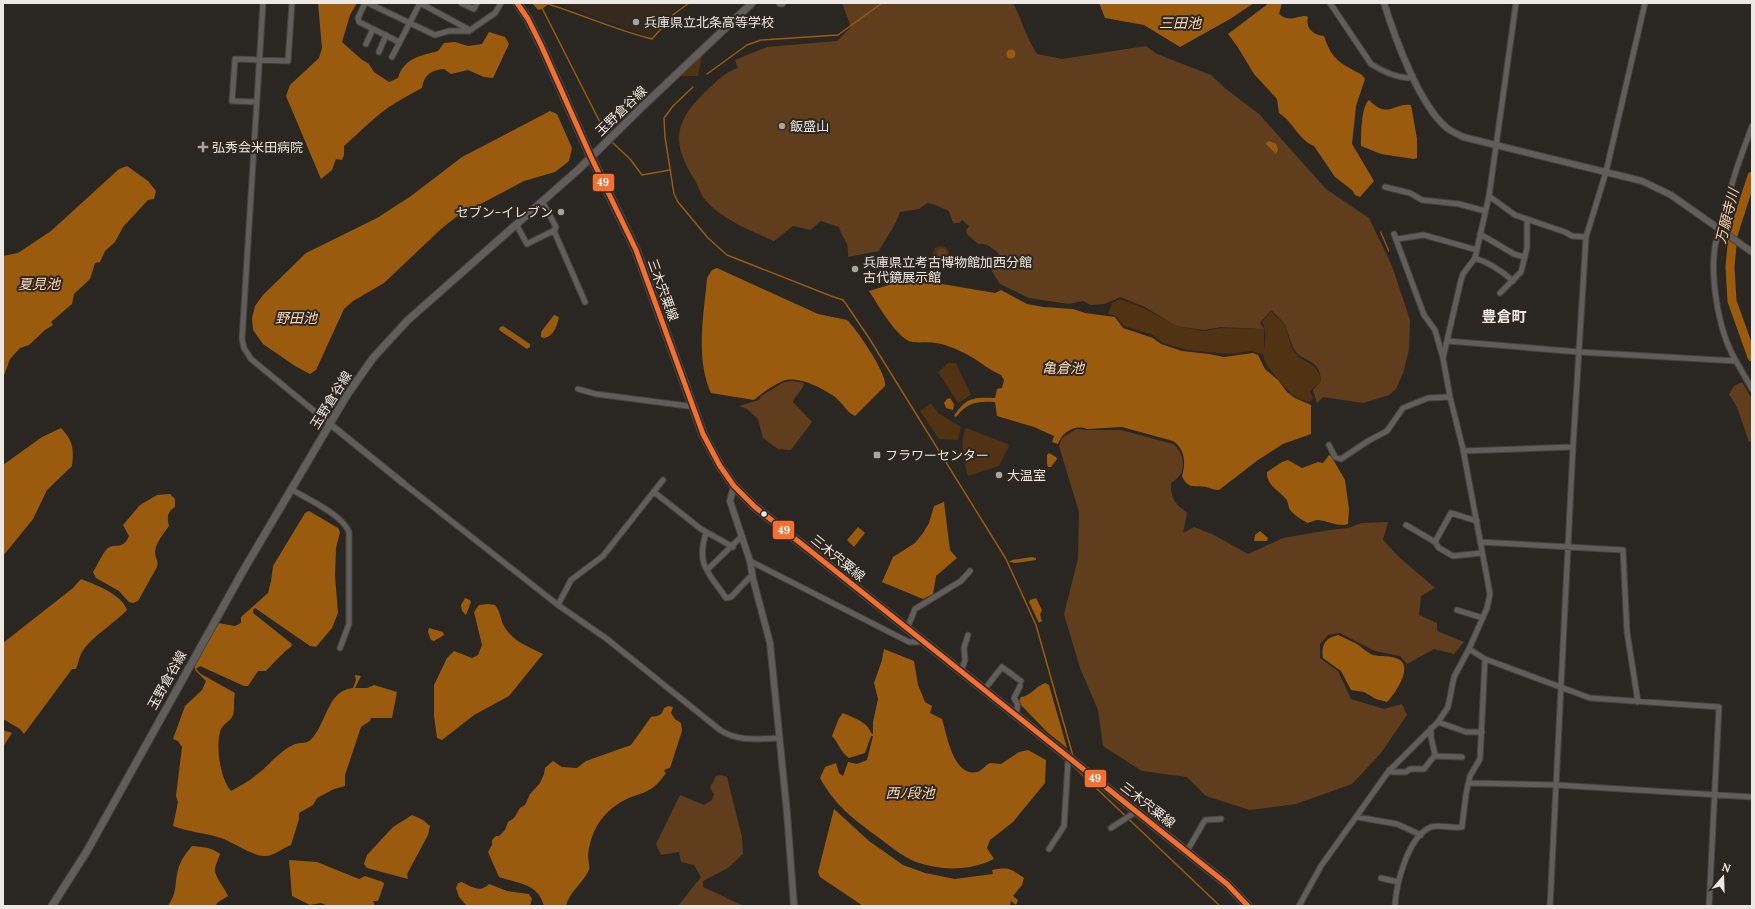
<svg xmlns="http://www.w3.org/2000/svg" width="1755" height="909" font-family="Lora,'Noto Sans JP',serif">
  <rect width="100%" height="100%" fill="#2a2622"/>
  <path fill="#362a1f" d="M558,3H686L672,13L652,38Z"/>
  <path fill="#513212" d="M702,55L698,76H679Z
    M933 254a8 8 0 1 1 16 0a8 8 0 1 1-16 0Z
    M1120,299L1144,308L1176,326L1204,331L1221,328L1264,329V355L1252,351L1229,354L1187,350L1163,343L1153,335L1124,326L1116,316L1108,314L1112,303Z
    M1271,311C1275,316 1281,320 1284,325C1289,334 1289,346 1296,354C1304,364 1318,361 1321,381L1310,391L1313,398L1310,402C1306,401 1300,399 1296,397C1289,394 1265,365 1264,359C1263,345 1269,335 1262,322Z
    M948,363H956L971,395L958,403L938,372Z
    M931,403L938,413L961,427L958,440L939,439L920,411Z
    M966,428L1008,444L1009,446L999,466L968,476C964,462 959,442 966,428Z"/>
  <path fill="#603e1d" d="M842,3H1013C1022,20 1026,38 1037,54L1062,59L1146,46L1157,54L1211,75L1226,89L1259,114L1326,189L1369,218L1392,266L1410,320L1409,350L1403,373L1396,389L1389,395L1363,403L1323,397L1317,403L1313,390L1321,381C1320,359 1304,362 1296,352C1289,342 1289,332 1284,324C1281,319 1275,314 1271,310L1260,323L1264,329L1221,327L1204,330L1176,326L1145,307L1120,297L1105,304L1091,305L1083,301L1069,304L1029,298L1000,284L986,262L996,259L1005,260C997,253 989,242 978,244L967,234L966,231L969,226L962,220L959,223H953L949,211L933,204L927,203L919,209L900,212C896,226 886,237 879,251L848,257C849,239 843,241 839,227L821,221L810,230L793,226L774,241C752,231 725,221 708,203C701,197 699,187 694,179C671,142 674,122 706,91C716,82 725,72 738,68L735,60L767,47L837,41L851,27Z
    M937.5 253a4.5 4.5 0 1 1 9 0a4.5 4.5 0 1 1-9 0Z
    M793,381L804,383C803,390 795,395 793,402L812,422L791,450L778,449L763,438L758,419L747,409L739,406L759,400L761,396L784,382Z
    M1742,382L1752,399V441L1749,442L1737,407L1729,394L1734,386Z
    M1076,429L1087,430H1121L1173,444C1182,450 1187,467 1179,476C1177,479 1173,481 1171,483C1171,500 1174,502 1187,513L1183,533L1194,527L1212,534L1248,554L1283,538L1329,530L1348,528L1362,523L1388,522L1383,540L1399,557L1435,588L1421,596L1419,615L1437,623V631L1464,642L1454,654L1434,649L1407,664L1400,656L1375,651L1340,633L1328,635L1320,644V658L1338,671L1351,699L1384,709L1402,704L1407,715L1381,753L1352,784L1296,804L1250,810L1206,796L1187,777L1142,771L1103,746L1098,710L1080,668L1064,614L1078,559L1079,512L1059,446L1062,438Z
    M722,775L727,777L742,837L743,854L728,868L703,881V887L744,906H678L701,877L694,865L681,862L679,852L661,855L656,844L680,795L704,805L712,800L714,794L710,788L716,776Z"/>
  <path fill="#9b5b0e" d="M318,3H357L350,15L342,42L361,59L369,64L374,72L389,82L398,78C404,58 420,56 438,51L444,43L455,42L468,46L482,44L489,32L505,37L509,44L493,78L484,77L468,70L451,74L444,69C431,70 424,75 422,88C411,94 399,100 389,107C373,118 359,133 344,146V155L342,160L336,159L332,170L321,179L286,96L290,85L319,58L322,48Z
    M532,3H550L542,9L538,10Z
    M1099,3H1254L1230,19L1180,47L1144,25L1105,18Z
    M1269,3H1282L1279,14C1290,23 1295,16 1306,16L1308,17C1305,29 1314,35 1324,36C1332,61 1341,63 1362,75L1365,79L1356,106L1352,144L1374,181L1360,197L1355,195L1352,190L1335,177L1314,146C1299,140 1293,122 1279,113L1277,99L1254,74L1237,46L1228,34Z
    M1006.5 54a4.5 4.5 0 1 1 9 0a4.5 4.5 0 1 1-9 0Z
    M1369,100C1388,120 1394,102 1411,105L1417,139V158L1414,159L1381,154L1361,146C1361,135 1361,107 1369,100Z
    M550,111L557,114L572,148L569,161L555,172L524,181L456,217L441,229L384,283L353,301L344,309L316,370L310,374L295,366L263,344L253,330L252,318L255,306L263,295L306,253L377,218L411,196L462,157Z
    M1269,141L1276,144L1278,149L1276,154L1266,144L1267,142Z
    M127,166L148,181L156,191L154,199L148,200L123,227L115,242L105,251L100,262L95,263L90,279L74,294L72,304L51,322L53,325L45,330L29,345L20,348L10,359L3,378V256L18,253L51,231L119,169Z
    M1381,231L1389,250V253L1380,232Z
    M717,268L818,314L847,320C856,328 888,375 885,386L855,416C846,412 843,403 835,397C823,388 797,375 783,381C773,385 762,393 754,400L711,393C695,358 704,314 707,278L712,270Z
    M912,282L942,284L995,293L1001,290L1027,304L1043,307L1073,309L1085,313L1115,317L1123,328L1153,338L1161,344L1182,351L1209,354L1224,357L1253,353L1258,355L1265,369L1278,380L1287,392L1295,398L1311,405V434L1283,444L1258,460L1219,490C1214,490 1211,488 1206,487C1195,485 1188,490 1182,476C1186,463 1185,449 1173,441L1122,427L1087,429C1075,424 1062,432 1058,444L1052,442L1054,436L1034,427L997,416L995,402C977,401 968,402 956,417L954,416C966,397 974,397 995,398L997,389L1002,388L1004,380L1001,375C987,369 976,358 962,352C954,348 944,344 936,343C927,341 917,344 909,341C895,335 877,303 869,291L892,284Z
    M554,315L559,317C557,326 554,336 544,338L541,337V332Z
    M503,326L530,344V347L527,349L499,330L500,327Z
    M950,398L954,404L953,410L946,408L944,403L947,399Z
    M61,428C73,441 74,448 72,466L47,490L33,519L3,556V465L42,437Z
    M1049,453L1056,457L1057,459L1051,467H1048L1047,464V455Z
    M1329,455L1331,456L1345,480L1349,509L1348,524C1337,527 1329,521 1318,520C1315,520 1311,522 1308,523C1303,521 1291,513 1289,508C1288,504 1288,502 1286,499C1279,490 1266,485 1267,472L1282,462L1288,460L1302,468L1318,462L1323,463Z
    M170,494L175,499V507C167,512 167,517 169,526C164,533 156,542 155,552C155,558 159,561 157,567L138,601L133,603L129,602L119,591L96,578L93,572C97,566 101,556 106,550C114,541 122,552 129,536L123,525L140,505L157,495Z
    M944,502L950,550L957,558L936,576L933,594L923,599L882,582L893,557L915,543L923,533L929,523L934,506Z
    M309,511L338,528L340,532L336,548L335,576L338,613L332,628L316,647L310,646L255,608L253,610V613L292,644L291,647C286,649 271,666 266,671H258L248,686H244L200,666L196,669L201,674L235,693C233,701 235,708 233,715C231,721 224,723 221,729C215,744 220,779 231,791C239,786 248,782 255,776C268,767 278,752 293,745C301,741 307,746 314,736C327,719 329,690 353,688L356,680L355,675L361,676L355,688H367L374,685L397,692L392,718H371L370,721L361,727L345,775V786L334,789L317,798L313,805L299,813V819L291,845C282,848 274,857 263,856C251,855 233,842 221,838C205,833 189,832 173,826L178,802L176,796L182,747L178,741L173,739L185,706L202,690L206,681L195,670V663L218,623L235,626L241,623V617L268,593L271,581L273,566L305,513Z
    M858,527L865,533L854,547L847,540Z
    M1260,531L1268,538L1267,541H1254L1255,535Z
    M1032,557L1036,558V560L1016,563L1009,562L1012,560Z
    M81,579C97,585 121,594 127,610C115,623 88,639 81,654C79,658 78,664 76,669H72L24,734L20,729L3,719V643L73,588Z
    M465,598L470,600L471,602L466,615L462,611L461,605Z
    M1036,598L1042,610L1040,615L1042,621L1039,623L1029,602L1030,600Z
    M488,604L495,605C501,612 500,619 504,626C512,641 529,647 543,654L509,696L474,715L442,740L437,738L434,716V685L447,658L454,651L472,658L478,655L482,645L474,612L479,605Z
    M429,628L443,632L444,635L434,641L431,640L428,632Z
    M1338,635C1344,638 1349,640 1355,643C1362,647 1366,652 1373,655C1381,657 1390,655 1398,659C1414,666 1395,694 1387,702L1376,699L1364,692L1351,690L1341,671L1323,658C1321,645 1325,638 1338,635Z
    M884,649L914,661L918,685L925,702L932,706L930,713L942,719C947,735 953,777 977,772C981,771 986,765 990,763L1001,764L1019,752L1028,750L1046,760L1045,783L1013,822L990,840L987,848L994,859C970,871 942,871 916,862C901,856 888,844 875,835C851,817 835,805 820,778L825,767L836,763L839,773L843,776L848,762L857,764L867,760L873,736H871L865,753L849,758C840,752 839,743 832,736L839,718L843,713C854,718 868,722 871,733L873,734V722L878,699L874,683L882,660Z
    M1045,683L1049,685L1067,748L1047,732L1022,706L1019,701L1021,697C1031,696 1036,686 1045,683Z
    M668,706L673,707L671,713L675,719L681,723L682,731L670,768L666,769L664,771L666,773C649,798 639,790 618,804C600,815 590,834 588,855C588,859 590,866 589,870C583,883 569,892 566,906H544C538,883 519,884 499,877L488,852L492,845V840L496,836H499L505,830L508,822L514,818L520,808L525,805L530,794L540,783L544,774L545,768L553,761L562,767L577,768L586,761L631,745L651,717C659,716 662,715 664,708Z
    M3,730L12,733L3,747Z
    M834,809L869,841L903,865L925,873L955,879L993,874L992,870C1008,867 1010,868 1024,878L1022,885L1013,896L1018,900L1016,905L1011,901L1010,906H863L820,877L818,872Z
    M412,815L423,820L430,826L428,835L407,874L408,879L367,868L364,864L367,855L393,827Z
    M192,846C202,847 212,847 220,854C219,858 215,865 215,870C215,878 225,888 228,896L217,903L216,906H168C178,891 174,885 178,870C180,861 186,853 192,846Z
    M289,860L317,862L359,879L365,876L383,882L384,884L378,901H373L375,906H328L321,903L310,905L292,896Z
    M462,882C471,887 481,893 489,884L507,891L529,894L532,899L530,906H467L459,897L456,888L458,883Z"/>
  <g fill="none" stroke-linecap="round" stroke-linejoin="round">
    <path stroke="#9b5b0e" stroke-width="1.5" d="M545,3C581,14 615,30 652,39L674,14L689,3
      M542,8L604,130
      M707,74L747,45L761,40L838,35L882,3
      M693,87L673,106L664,118L665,137L674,194L678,202L708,238L727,255L831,296L843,300L846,304L869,338L1006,559L1036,625L1073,756
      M613,143L630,159L642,175L670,170
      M1073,766L1220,906"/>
    <path stroke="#9b5b0e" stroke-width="9" d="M1752,176L1733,235L1730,267L1732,301L1752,357"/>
    <defs>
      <path id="minor" d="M263,3L242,339L244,348L251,359L330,424
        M365,3L358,18L359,22L399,42
        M368,3L435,35L449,31H469L495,13L501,3
        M420,3L468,29L469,31
        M461,3L474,9L477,3
        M1330,3L1371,64C1382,71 1394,77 1408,78L1412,75
        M366,44L373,29
        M379,52L386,35
        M392,57L420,3
        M256,102L232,101L235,59L288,61L292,3
        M1385,187L1410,193L1422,200L1459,204L1485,211
        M1489,196L1515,215L1565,232L1572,236L1586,237
        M542,201L556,227L554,231L585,302
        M516,224L527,244L555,230
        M1394,234L1424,315L1435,330L1443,358
        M1480,234L1514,254L1524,257
        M1397,239L1424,235L1477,250
        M1475,258C1490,263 1501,270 1513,281
        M1500,293L1521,272L1527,248V220
        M1448,341L1579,352L1736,361L1752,389
        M1736,361C1718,331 1708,271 1717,237C1719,228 1724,220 1727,211C1728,206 1728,201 1729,196C1734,172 1744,149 1752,126
        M578,389L596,394L688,406L692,404
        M1329,445L1335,457L1341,459L1368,441L1387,431L1403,408L1428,398L1450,397
        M1463,451L1573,447
        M403,483L558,605L607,639L720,730C738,742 758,739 779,738
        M291,489C307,499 343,515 349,532V624L340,648
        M654,492L701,529L733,547
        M1406,525L1435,542L1451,513L1477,521
        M706,533C696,565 708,572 726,598L731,597L749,578L752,576
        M1435,542L1439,548L1453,556L1482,553
        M1480,542L1623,550L1627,632L1638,702
        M750,561L909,642H918L920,639
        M707,570L742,536
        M558,605L571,580L603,556L663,480
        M1457,610L1483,618
        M907,629L915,609L961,581L970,571
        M1469,649L1485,659L1590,698L1719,707L1709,906
        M961,672L965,660L964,648L968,635
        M984,690L1002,667L1021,681
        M1015,714C1019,707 1018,704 1014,698L1020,686
        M1438,722L1466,732H1482
        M1435,756L1462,757
        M1389,770L1392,772H1406L1410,769H1424L1435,755L1431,737V728
        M1469,783L1556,785L1752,797
        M1357,817L1397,824L1421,835
        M1111,828L1137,811
        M1049,849L1064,826L1068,762L1070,758
        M1187,851L1205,820L1221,819
        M1381,878L1398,882
        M1299,906L1321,866L1388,772L1438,722L1448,707L1454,677L1469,649L1487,608L1490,594L1488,583L1463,449L1450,397L1443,358L1461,280L1463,274L1475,258L1489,196L1516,3
        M1395,906C1396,884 1408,836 1431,827C1441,824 1452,829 1462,827L1466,794L1470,776L1480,759L1485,659
        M1550,906L1573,447L1586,237L1606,172L1645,3"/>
      <path id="tertiary" d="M1384,3C1395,38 1419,105 1447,128C1452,132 1458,134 1463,137L1642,181L1671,195L1752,252
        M330,424L403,483
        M734,486L730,501L750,561L753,579L770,643L787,813L794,906"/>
      <path id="secondary" d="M780,3H782
        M52,906L87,851L243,571L347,395L373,358L408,320L579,169L644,105L752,3"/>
      <path id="primary" d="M517,3L528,19L541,45L591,157L636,250L703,434L720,466L734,486L755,507L823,561L1227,884L1248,906"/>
    </defs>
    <use href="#minor" stroke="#46423f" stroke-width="7"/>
    <use href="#tertiary" stroke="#46423f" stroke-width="8"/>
    <use href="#secondary" stroke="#46423f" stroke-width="9"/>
    <use href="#primary" stroke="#46423f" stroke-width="10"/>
    <use href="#minor" stroke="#615d5a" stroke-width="5"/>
    <use href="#tertiary" stroke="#615d5a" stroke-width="6"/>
    <use href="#secondary" stroke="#615d5a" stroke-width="7"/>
    <use href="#primary" stroke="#666059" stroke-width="8"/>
    <defs>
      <path id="bus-1" d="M517,3L528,19L541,45L591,157L636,250L703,434L720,466L734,486L755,507L823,561L1227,884L1248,906"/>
    </defs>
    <use href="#bus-1" stroke="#2e261f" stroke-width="8"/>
    <use href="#bus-1" stroke="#f46f30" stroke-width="5"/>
  </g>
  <g fill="#a9a49f" stroke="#2e261f" stroke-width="1.5">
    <circle cx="636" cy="22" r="4"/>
    <circle cx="782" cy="126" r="4"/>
    <path d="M201 141h4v4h4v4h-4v4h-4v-4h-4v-4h4z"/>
    <circle cx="561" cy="212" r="4"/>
    <circle cx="855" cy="269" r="4"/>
    <rect x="873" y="451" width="8" height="8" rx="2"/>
    <circle cx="999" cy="475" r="4"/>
  </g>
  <circle fill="#ede8e3" stroke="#2e261f" stroke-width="1.5" cx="764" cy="514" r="3.5"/>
  <g text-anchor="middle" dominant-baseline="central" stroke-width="4" stroke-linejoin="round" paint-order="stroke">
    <g font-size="13" fill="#ede8e3" stroke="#2e261f" text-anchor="start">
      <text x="644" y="22">兵庫県立北条高等学校</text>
      <text x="790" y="126">飯盛山</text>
      <text x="212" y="147">弘秀会米田病院</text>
      <text x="553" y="212" text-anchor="end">セブン-イレブン</text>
      <text x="863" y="262">兵庫県立考古博物館加西分館<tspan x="863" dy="15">古代鏡展示館</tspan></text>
      <text x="885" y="455">フラワーセンター</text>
      <text x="1007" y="475">大温室</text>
    </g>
    <g font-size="13" fill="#ede8e3" stroke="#2e261f">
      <text transform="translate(621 111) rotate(-44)">玉野倉谷線</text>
      <text transform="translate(663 290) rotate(70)">三木宍粟線</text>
      <text transform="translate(331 400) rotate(-58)">玉野倉谷線</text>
      <text transform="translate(838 558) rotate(39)">三木宍粟線</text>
      <text transform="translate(167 680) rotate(-61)">玉野倉谷線</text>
      <text transform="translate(1148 805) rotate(38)">三木宍粟線</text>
    </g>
    <g font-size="14" font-style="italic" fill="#fcd5b5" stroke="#2e261f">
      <text x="1180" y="23">三田池</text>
      <text transform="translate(1727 216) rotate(-76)">万願寺川</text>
      <text x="39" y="284">夏見池</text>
      <text x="296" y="318">野田池</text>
      <text x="1063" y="368">亀倉池</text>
      <text x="910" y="793">西ﾉ段池</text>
    </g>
    <g font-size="15" font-weight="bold" fill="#ede8e3" stroke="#2e261f">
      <text x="1504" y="316">豊倉町</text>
    </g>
  </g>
  <g stroke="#2e261f" stroke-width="1.5">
    <rect x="592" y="173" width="23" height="19" rx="4" fill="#f46f30"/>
    <rect x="772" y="520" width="23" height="20" rx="4" fill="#f46f30"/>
    <rect x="1084" y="769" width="23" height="19" rx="4" fill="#f46f30"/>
  </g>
  <g font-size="11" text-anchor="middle" font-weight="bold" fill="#fff">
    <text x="603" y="186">49</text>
    <text x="784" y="534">49</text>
    <text x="1095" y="782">49</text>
  </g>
  <rect width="1755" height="909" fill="none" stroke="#ede8e3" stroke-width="8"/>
  <g transform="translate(1723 877) rotate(19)" stroke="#2e261f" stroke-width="3" paint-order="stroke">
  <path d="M0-3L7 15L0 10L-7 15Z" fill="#ede8e3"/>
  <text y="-6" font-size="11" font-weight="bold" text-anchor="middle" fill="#ede8e3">N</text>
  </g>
</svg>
